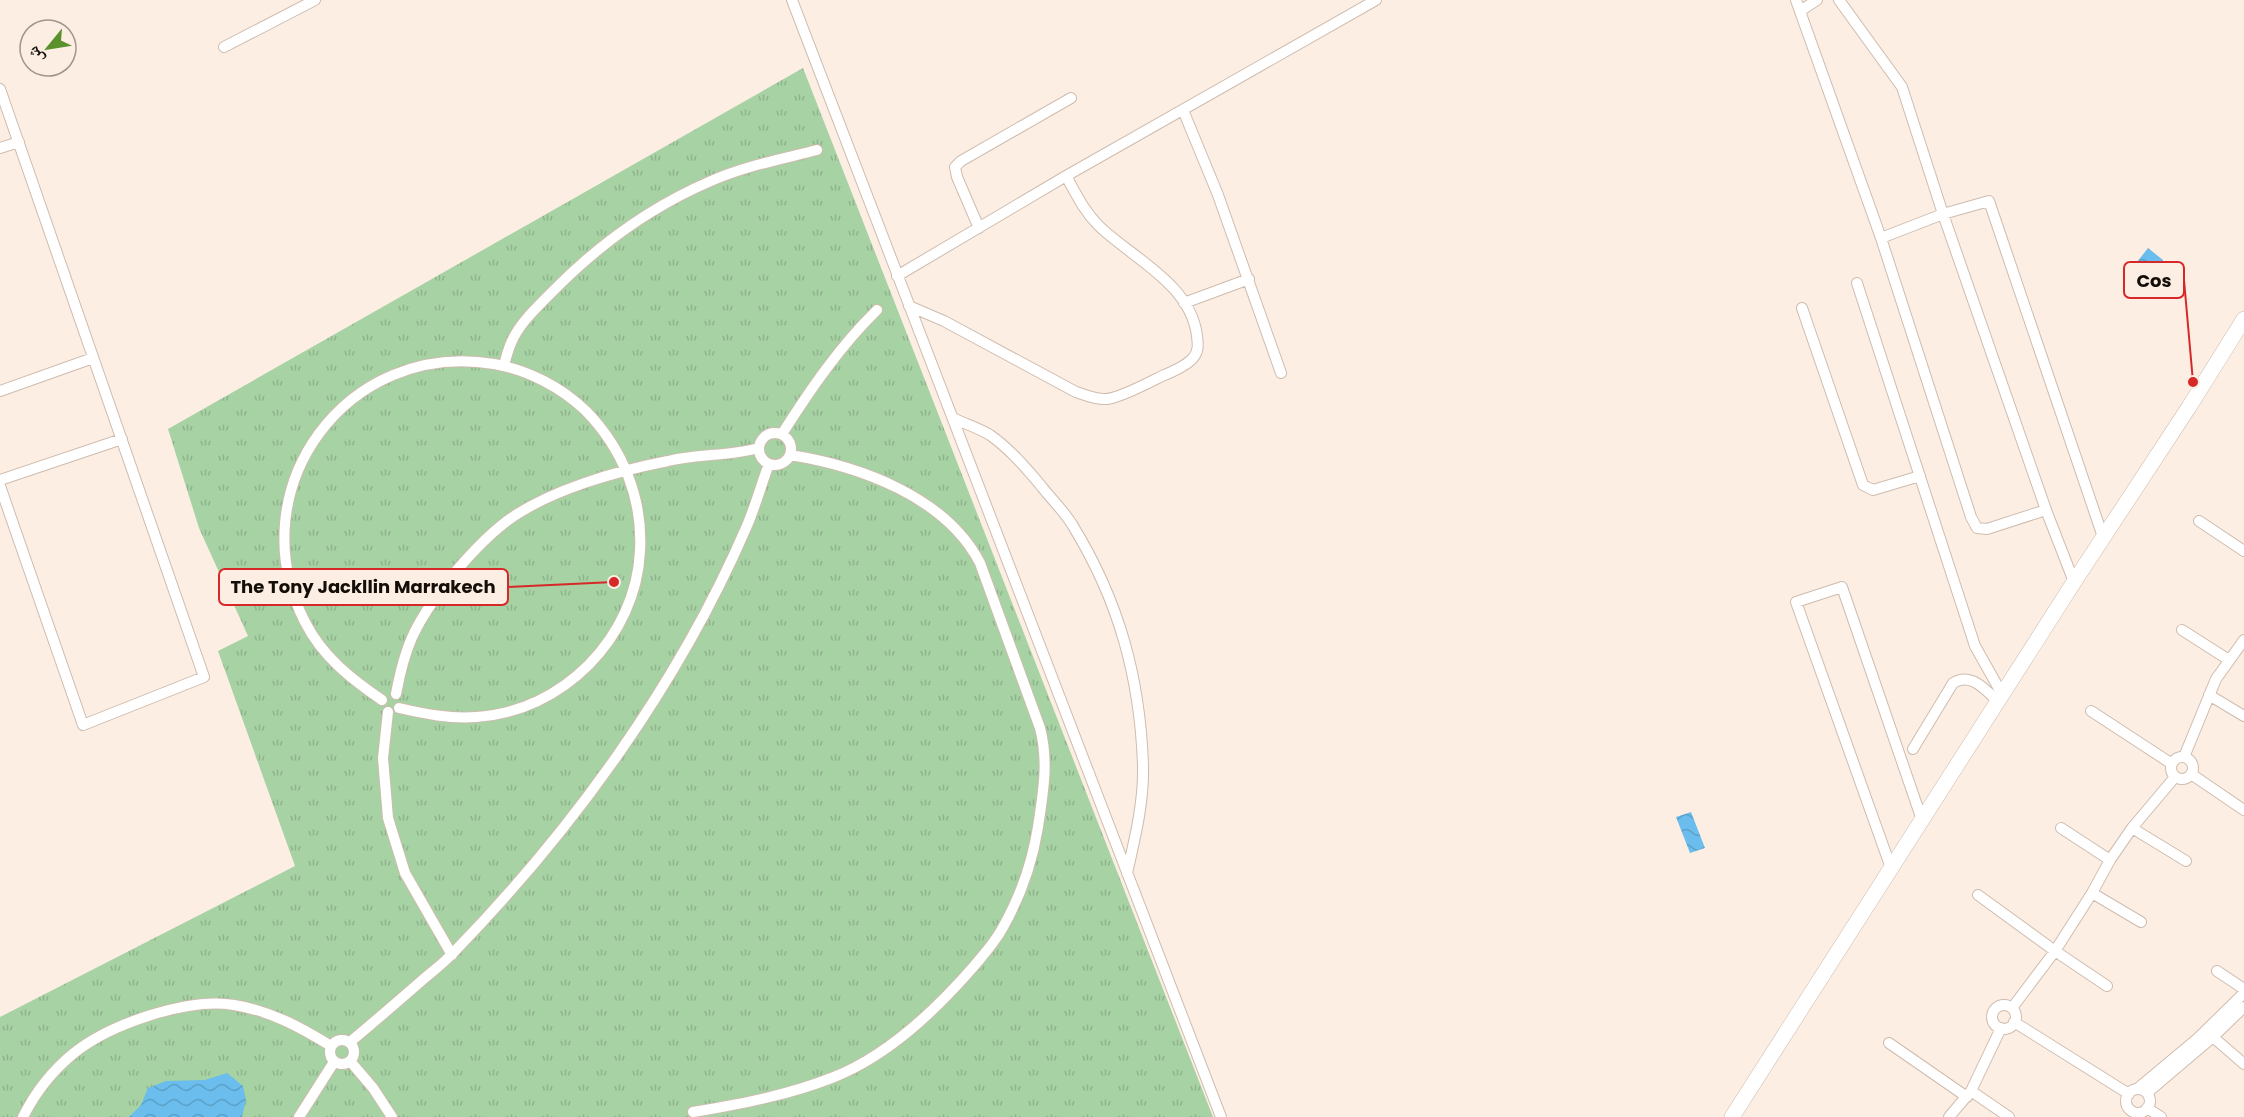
<svg xmlns="http://www.w3.org/2000/svg" width="2244" height="1117" font-family="Poppins,'Noto Naskh Arabic',sans-serif">
  <defs>
    <pattern id="grass-tufts" width="24" height="20" patternUnits="userSpaceOnUse" patternTransform="scale(1.5)"><rect width="24" height="20" fill="#a7d2a4"/><path d="M3 7l-1-3M5 7V3M7 7l1-3M15 17l-1-3M17 17v-4M19 17l1-3" fill="none" stroke="#8fb38c"/></pattern>
    <pattern id="water-waves" width="16" height="10" patternUnits="userSpaceOnUse" patternTransform="scale(1.5)"><rect width="16" height="10" fill="#6abdec"/><path d="M0 5q4-4 8 0t8 0" fill="none" stroke="#5ba1c9"/></pattern>
  </defs>
  <rect width="100%" height="100%" fill="#fdeee3"/>
  <path fill="url(#grass-tufts)" d="M803,68L1213,1117H0V1017L295,866L218,651L248,636L199,528L168,429Z"/>
  <path fill="url(#water-waves)" d="M2148,248L2163,260L2146,283L2130,271Z
    M1691,812L1705,848L1690,853L1676,817Z
    M227,1073L243,1086L246,1100L242,1117H129L141,1105L148,1088L166,1081L205,1080Z"/>
  <g fill="none" stroke-linecap="round" stroke-linejoin="round">
    <defs>
      <path id="minor" d="M792,0L1221,1117
        M1796,0L1881,238
        M1839,0L1902,87L1943,214L2046,510L2074,582
        M1800,11L1817,0
        M224,47L315,0
        M0,89L204,677L83,725L0,486
        M1183,110L1218,195L1281,373
        M0,148L19,142
        M979,228L957,177L955,167L961,161L1071,98
        M897,276L1066,176L1376,0
        M1857,283L1975,646L2002,694
        M1184,303L1249,279
        M909,306L944,321L1076,392C1085,395 1097,400 1107,399C1122,397 1148,383 1162,376C1172,372 1186,366 1193,358C1199,351 1198,344 1197,336C1191,284 1132,258 1099,226C1084,211 1076,194 1066,176
        M1802,308L1863,485L1873,490L1920,476
        M504,365C506,358 508,350 511,343C519,324 536,308 551,293C597,246 650,207 711,181C745,166 782,159 817,150
        M0,391L93,358
        M953,418C965,424 979,428 990,435C1010,449 1027,469 1042,487C1052,500 1065,512 1073,526C1119,601 1140,678 1143,765C1144,802 1135,838 1127,873
        M759 449a16 16 0 1 1 32 0a16 16 0 1 1-32 0Z
        M782,434C810,390 840,346 877,310
        M0,480L122,439
        M2046,510L1987,529L1977,528L1971,517L1881,238L1943,214L1989,201L2103,537
        M2199,521L2244,551
        M2182,630L2229,660
        M396,694C405,646 414,627 443,587C462,563 482,540 507,521C549,490 617,471 668,461C698,454 730,456 759,448
        M2209,695L2244,716
        M382,700C351,679 322,656 305,622C237,489 347,339 494,364C528,370 561,387 586,411C623,449 643,499 640,551C636,638 562,712 476,717C450,719 425,714 399,708
        M2091,711L2172,764
        M388,712L383,758L388,818L405,873L452,955
        M1913,749L1953,683C1971,672 1984,689 1998,701
        M2184,757L2216,679L2244,640
        M2171 768a11 11 0 1 1 22 0a11 11 0 1 1-22 0Z
        M2191,774L2244,810
        M2061,828L2110,860
        M2132,828L2186,861
        M1891,868L1796,602L1842,587L1922,820
        M2092,893L2141,922
        M1978,895L2055,951L2107,986
        M2217,971L2244,989
        M1992 1017a12 12 0 1 1 24 0a12 12 0 1 1-24 0Z
        M2012,1008L2055,951L2092,893L2110,860L2132,828L2175,777
        M2014,1022L2129,1094
        M2213,1037L2244,1064
        M330 1052a12 12 0 1 1 24 0a12 12 0 1 1-24 0Z
        M350,1042C373,1023 396,1003 419,983C430,973 443,964 453,953C572,831 678,685 746,528C755,508 761,485 769,464
        M1889,1043L1967,1097
        M350,1061L373,1088L392,1117
        M2137,1089L2198,1038L2244,993
        M2126 1101a12 12 0 1 1 24 0a12 12 0 1 1-24 0Z
        M1971,1091L2009,1117
        M2147,1093L2213,1037L2244,1007
        M2147,1108L2161,1117
        M693,1112C741,1104 789,1095 834,1077C889,1055 936,1010 975,965C984,954 995,942 1002,929C1021,896 1032,864 1038,827C1043,793 1049,762 1040,728L980,563C946,497 860,466 790,455
        M23,1117C35,1093 53,1070 74,1053C110,1024 189,997 234,1005C271,1011 300,1027 331,1046
        M299,1117L334,1062
        M1949,1117L1971,1091L2001,1028"/>
      <path id="primary" d="M1732,1117L2074,582L2189,407L2244,319"/>
    </defs>
    <use href="#minor" stroke="#cebcae" stroke-width="12"/>
    <use href="#primary" stroke="#cebcae" stroke-width="16"/>
    <use href="#minor" stroke="#fff" stroke-width="10"/>
    <use href="#primary" stroke="#fff" stroke-width="15"/>
  </g>
  <path fill="none" stroke="#d62828" stroke-width="2" d="M2193 382L2184 280M614 582L508 587"/>
  <g fill="#d62828" stroke="#fdeee3" stroke-width="2">
    <circle cx="2193" cy="382" r="6"/>
    <circle cx="614" cy="582" r="6"/>
  </g>
  <g fill="#fdeee3" stroke="#d62828" stroke-width="2">
    <rect x="2124" y="262" width="60" height="36" rx="6"/>
    <rect x="219" y="569" width="289" height="36" rx="6"/>
  </g>
  <g font-size="18" text-anchor="middle" font-weight="bold" fill="#140e09">
    <text x="2154" y="287">Cos</text>
    <text x="363" y="593">The Tony Jackllin Marrakech</text>
  </g>
  <g transform="translate(48 48) rotate(240)"><circle r="28" fill="#fdeee3" stroke="#a0948c" stroke-width="1.5"/>
  <path d="M0-4.5L10 22L0 15L-10 22Z" fill="#5a912d"/>
  <text y="-9" font-size="16" font-weight="bold" text-anchor="middle" fill="#140e09">ش</text>
  </g>
</svg>
